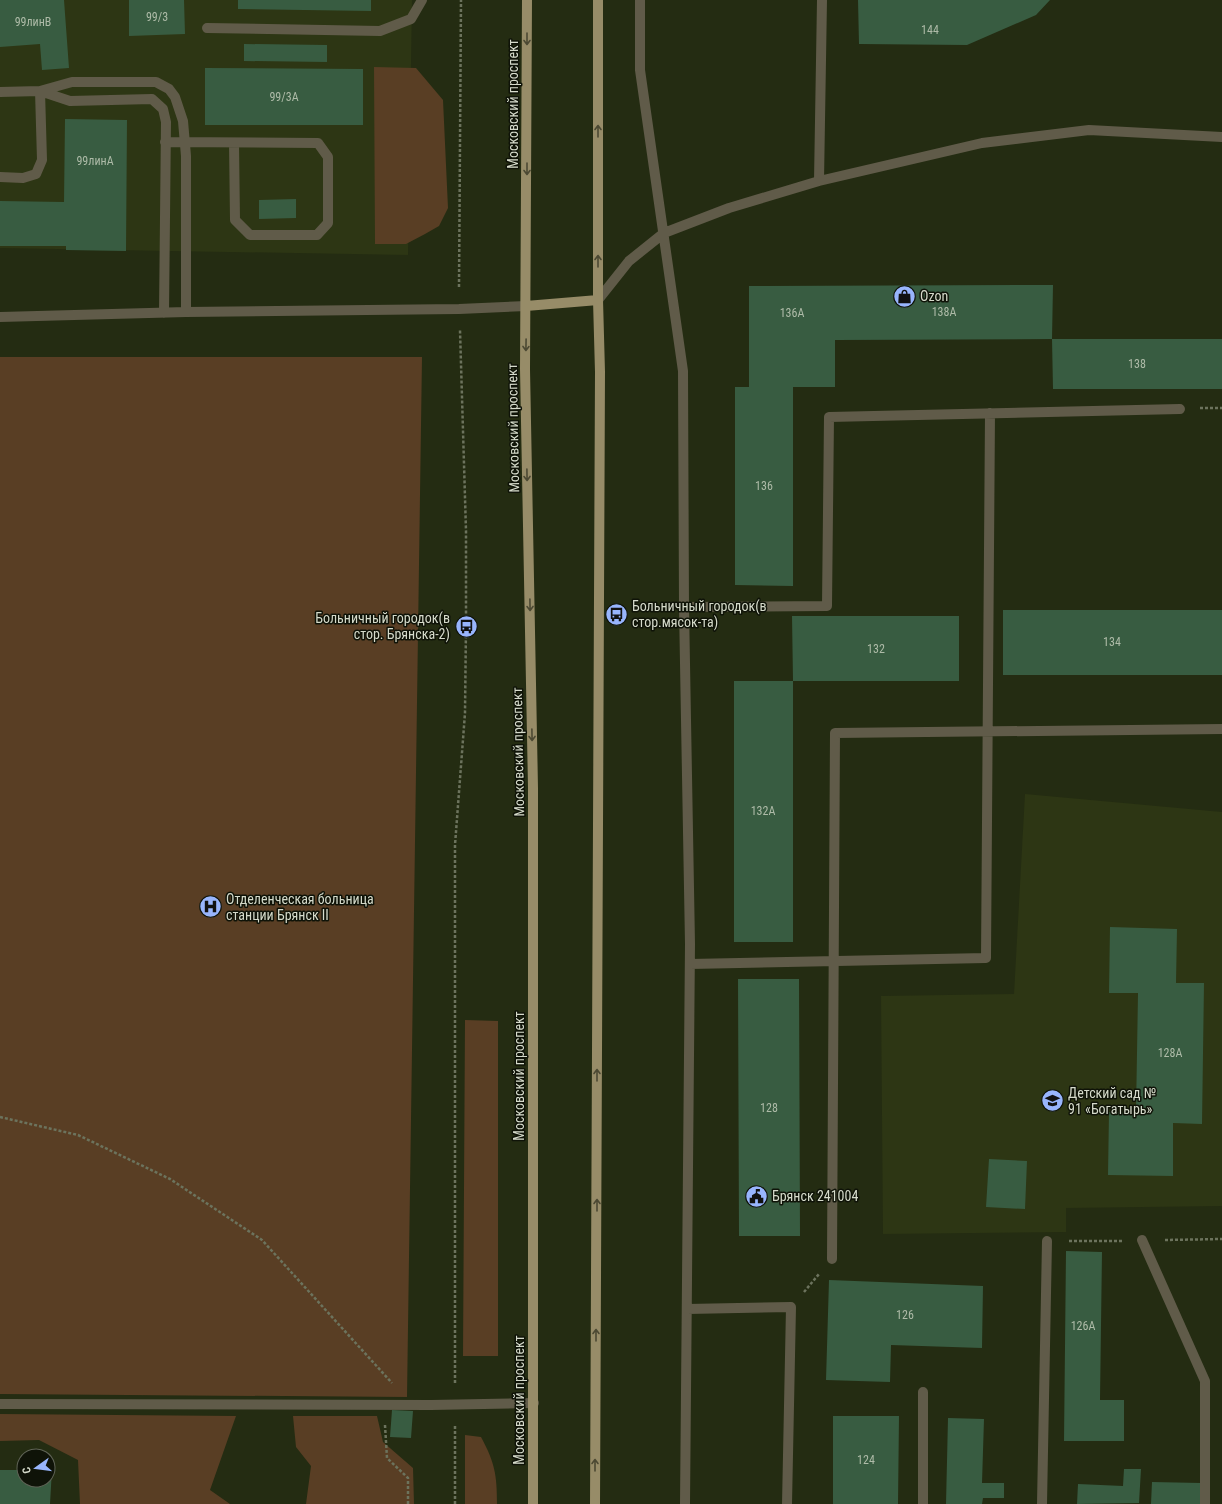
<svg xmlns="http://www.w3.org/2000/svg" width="1222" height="1504" font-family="'Roboto Condensed',sans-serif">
  <rect width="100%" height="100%" fill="#242c12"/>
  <path fill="#2d3614" d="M0,0H412L408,255L0,248Z
    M1025,794L1222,812V1206L1066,1208V1232L883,1234L881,996L1014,994Z"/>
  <path fill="#593e24" d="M374,67L416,68L443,100L448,208L439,226L425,234L406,244H375Z
    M0,357H422L407,1397L0,1394Z
    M465,1020L498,1021V1356H463Z
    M0,1414L236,1416L210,1490L230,1504H80L78,1460L39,1440L0,1441Z
    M293,1416H377L383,1442L413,1468L414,1504H306L311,1466L296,1447Z
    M465,1435L481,1437C495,1463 497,1475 497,1504H465Z"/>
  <path fill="#385c41" d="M0,0H64L69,68L42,70L40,44L0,47Z
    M129,0H184L185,34L129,36Z
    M238,0H371V11L238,9Z
    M858,0H1050L1036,15L967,45L859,44Z
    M244,44L327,45V62L244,61Z
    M205,68L363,69V125H205Z
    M65,119L127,120L126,251L66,250V246H0V201L64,202Z
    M296,199V218L259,219V200Z
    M1053,285L1052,339H1222V389H1053L1052,339L835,340V387H793V586L735,585V387H749V286Z
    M1003,610H1222V675H1003Z
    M792,616H959V681H793Z
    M734,681H793V942H734Z
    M1110,927L1177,929L1176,983H1204L1202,1124L1173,1123V1176L1108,1175L1109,1112L1136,1113L1138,993H1109Z
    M738,979H799L800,1236H739Z
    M989,1159L1027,1161L1025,1209L986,1207Z
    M1066,1251L1102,1252L1100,1400H1124V1441H1064Z
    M829,1280L983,1286L982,1348L891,1345L890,1382L826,1380Z
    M392,1410L413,1411L411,1438L390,1437Z
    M833,1416H899L898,1504H833Z
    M948,1418L984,1419L982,1483H1004V1498H983L982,1504H946Z
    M48,1469H52L50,1504H0V1470H24V1480H48Z
    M1124,1469H1141L1139,1503L1077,1504L1078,1484L1123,1486Z
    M1152,1482L1201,1483V1504H1151Z"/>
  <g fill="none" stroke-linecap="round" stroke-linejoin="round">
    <path stroke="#6c735d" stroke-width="2.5" stroke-dasharray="3 2" stroke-linecap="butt" d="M459,287L461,0
      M1200,408H1222
      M0,1117L78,1135L170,1179L262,1240L392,1383
      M1165,1240L1222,1239
      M1069,1241H1122
      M804,1292L819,1274
      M455,1383V845L465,713L466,626V531L460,330
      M385,1425L387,1458L408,1478V1504
      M455,1426V1504"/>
    <path stroke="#605b49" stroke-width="10" d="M640,0V70L683,371L684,607L690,944L685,1504
      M207,28L380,31L411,19L422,0
      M40,91L70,101L152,99L163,109L166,122L164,313
      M0,92L40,91L72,82H156L169,89L175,97L183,121L186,156V312
      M165,142L318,143L328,157V223L317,235H250L235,220L234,143
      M0,177L23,178L36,174L42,160L40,91
      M819,181L822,0
      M598,300L629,261L664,233L729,208L819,181L982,143L1089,130L1222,137
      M0,317L186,312L459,309L526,306
      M684,607L827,606L829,417L1180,409
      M690,964L986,958L990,413
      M1142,1240L1205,1381V1504
      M832,1259L835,733L1222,729
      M687,1309L791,1307L787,1504
      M923,1392V1504
      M0,1404L431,1405L534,1403
      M1042,1504L1047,1241"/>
    <path stroke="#978c68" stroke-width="10" d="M527,0L525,369L533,788V1504
      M526,306L598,300
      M595,1504L600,372L598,300V0"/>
  </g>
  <defs><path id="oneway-shaft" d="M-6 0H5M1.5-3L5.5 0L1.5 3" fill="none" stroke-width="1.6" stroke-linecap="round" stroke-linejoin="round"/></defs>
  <g stroke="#4c4933">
    <use href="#oneway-shaft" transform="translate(527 39) rotate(90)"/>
    <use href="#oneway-shaft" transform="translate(598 131) rotate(-90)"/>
    <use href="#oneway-shaft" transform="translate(527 169) rotate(90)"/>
    <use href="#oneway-shaft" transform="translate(598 261) rotate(-90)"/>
    <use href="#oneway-shaft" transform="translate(526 345) rotate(91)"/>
    <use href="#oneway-shaft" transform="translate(527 475) rotate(89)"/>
    <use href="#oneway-shaft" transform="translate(530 605) rotate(89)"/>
    <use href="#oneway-shaft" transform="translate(532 735) rotate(89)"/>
    <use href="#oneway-shaft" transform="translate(597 1075) rotate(-90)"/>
    <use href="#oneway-shaft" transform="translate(597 1205) rotate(-90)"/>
    <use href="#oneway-shaft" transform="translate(596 1335) rotate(-90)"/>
    <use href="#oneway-shaft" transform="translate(595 1465) rotate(-90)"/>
  </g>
  <defs>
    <symbol id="shop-disc" viewBox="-11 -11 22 22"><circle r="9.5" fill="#98b5fd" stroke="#0f1308"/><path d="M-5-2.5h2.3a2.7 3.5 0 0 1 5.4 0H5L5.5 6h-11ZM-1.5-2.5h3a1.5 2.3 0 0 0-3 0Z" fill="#111"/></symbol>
    <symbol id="bus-disc" viewBox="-11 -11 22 22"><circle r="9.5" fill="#98b5fd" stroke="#0f1308"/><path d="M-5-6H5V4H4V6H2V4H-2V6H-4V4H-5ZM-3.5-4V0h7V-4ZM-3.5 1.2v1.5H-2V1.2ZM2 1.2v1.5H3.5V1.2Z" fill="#111"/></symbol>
    <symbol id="hospital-disc" viewBox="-11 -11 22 22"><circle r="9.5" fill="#98b5fd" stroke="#0f1308"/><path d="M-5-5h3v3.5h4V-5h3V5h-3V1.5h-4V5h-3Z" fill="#111"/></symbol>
    <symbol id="school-disc" viewBox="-11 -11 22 22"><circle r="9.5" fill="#98b5fd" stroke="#0f1308"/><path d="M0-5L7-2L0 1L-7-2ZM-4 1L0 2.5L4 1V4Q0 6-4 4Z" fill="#111"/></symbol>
    <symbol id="civic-disc" viewBox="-11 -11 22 22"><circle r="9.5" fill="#98b5fd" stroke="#0f1308"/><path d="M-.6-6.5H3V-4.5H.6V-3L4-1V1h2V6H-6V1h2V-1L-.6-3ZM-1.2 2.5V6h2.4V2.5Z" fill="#111"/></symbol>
  </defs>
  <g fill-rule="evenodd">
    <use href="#shop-disc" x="892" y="284" width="25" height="25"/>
    <use href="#bus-disc" x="604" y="602" width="25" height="25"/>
    <use href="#bus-disc" x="454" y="614" width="25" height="25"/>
    <use href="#hospital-disc" x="198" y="894" width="25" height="25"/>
    <use href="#school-disc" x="1040" y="1088" width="25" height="25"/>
    <use href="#civic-disc" x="744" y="1184" width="25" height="25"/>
  </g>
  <g text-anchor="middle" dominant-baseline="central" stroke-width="3" stroke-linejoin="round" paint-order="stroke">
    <g font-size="12" fill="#aebba8">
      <text x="157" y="17">99/3</text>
      <text x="33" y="22">99линВ</text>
      <text x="930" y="30">144</text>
      <text x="284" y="97">99/3А</text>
      <text x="95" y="161">99линА</text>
      <text x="944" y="312">138А</text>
      <text x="792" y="313">136А</text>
      <text x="1137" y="364">138</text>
      <text x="764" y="486">136</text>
      <text x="1112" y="642">134</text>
      <text x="876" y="649">132</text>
      <text x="763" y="811">132А</text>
      <text x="1170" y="1053">128А</text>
      <text x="769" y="1108">128</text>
      <text x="905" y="1315">126</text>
      <text x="1083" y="1326">126А</text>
      <text x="866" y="1460">124</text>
    </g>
    <g font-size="14" fill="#d6dbcb" stroke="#0f1308">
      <text transform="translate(513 104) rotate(-90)">Московский проспект</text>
      <text transform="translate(513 428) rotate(-91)">Московский проспект</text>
      <text transform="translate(518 752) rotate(-91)">Московский проспект</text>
      <text transform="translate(519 1076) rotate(-90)">Московский проспект</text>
      <text transform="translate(519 1400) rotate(-90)">Московский проспект</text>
    </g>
    <g font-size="14" fill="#d6dbcb" stroke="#0f1308" text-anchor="start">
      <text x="920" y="296">Ozon</text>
      <text x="632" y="606">Больничный городок(в<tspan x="632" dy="16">стор.мясок-та)</tspan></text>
      <text x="450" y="618" text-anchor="end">Больничный городок(в<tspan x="450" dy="16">стор. Брянска-2)</tspan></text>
      <text x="226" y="899">Отделенческая больница<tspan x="226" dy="16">станции Брянск II</tspan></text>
      <text x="1068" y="1093">Детский сад №<tspan x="1068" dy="16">91 «Богатырь»</tspan></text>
      <text x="772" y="1196">Брянск 241004</text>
    </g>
  </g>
  <g transform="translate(36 1468) rotate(256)"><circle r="19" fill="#0f1308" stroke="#5f6356"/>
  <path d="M0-3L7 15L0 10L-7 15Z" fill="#98b5fd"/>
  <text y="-6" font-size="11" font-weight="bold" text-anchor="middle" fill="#d6dbcb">С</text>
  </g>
</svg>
